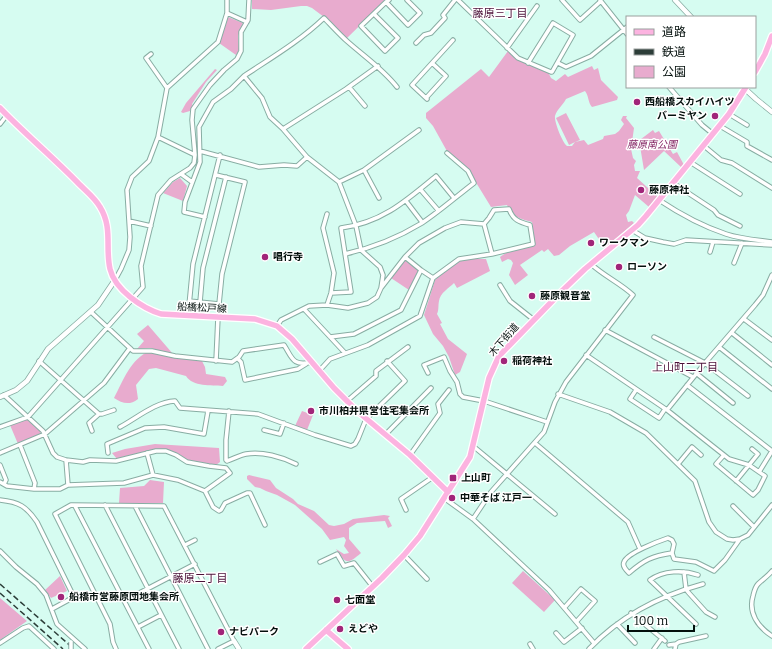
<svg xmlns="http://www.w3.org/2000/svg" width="772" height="649" font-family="Bitter,'Noto Sans JP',serif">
  <rect width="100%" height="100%" fill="#d6fcf1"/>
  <path fill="#e8abce" d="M252,0H386L346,39L324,17L312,8L307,6H301L271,10L252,9Z
    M228,17L243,23L238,36L239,50L236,55L219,43Z
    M508,51C520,61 532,66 548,72L551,78L556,81L565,74L568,77L592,66L594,70L598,68L601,80L618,97L617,100C608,102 601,105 592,107C588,103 589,96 585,91L566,99C563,105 557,109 555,116C554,121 562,142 567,146H572L575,142L569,145L556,118L566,113L580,140L575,142L584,140L588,145L603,139L604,136L615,134L619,131L624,124L621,120L623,116H627L626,118L634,128L631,149L633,158L636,161L634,165L635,171H640L637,178L658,197L649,207L635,195L629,211L626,215L628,222L632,221L634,223L605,248L594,232L570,246L559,255L554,256L548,249L544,252L542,250L520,265L528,275L515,285L509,275L513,263L511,260L508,259L502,262L500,257C508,250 524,248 535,245L532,222C521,219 512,217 507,205L491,207L472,176L448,153L433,126L426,118V113L481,69L489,77Z
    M215,69L217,70L206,82L192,104L193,106L190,111L183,113L181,112L186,103Z
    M653,130L655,133L659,131L673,154L677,152L684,165L682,168L664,151L644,170L640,146L641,139Z
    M180,178L187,186L183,201L163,193L173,182Z
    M459,259H486L490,271L457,288L454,283C449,288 440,293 439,301C438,306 439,310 437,314L442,323L440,324L448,339L467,354L460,372L455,375L449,357L443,346L433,334L424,315L435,280Z
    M404,261H406L418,270V272L409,290L391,278Z
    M148,325L173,354L150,348L137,349L144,341L137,334Z
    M150,351L202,361L205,367L206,374L225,377L227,381L223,386C211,385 193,387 186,376L156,368L149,369L136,385L138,399C129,406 122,403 114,398C123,381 131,358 150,351Z
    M302,411L313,415L307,430L295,426Z
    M27,419L41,432L40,434L18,444L10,425Z
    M155,444L219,448L220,462L216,465L190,461L166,449H158L117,459L112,453L125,449Z
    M249,475L270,480L276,488L293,499L298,504L314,511L329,525L334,526L344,524L353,519L384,515L390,516L388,518L392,526L388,528L385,521L357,523L349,528V539L361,553C347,565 346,564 336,549L344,554L349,553L344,546L346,540L344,537L330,540L322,529L295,505L277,495L266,491L260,488L255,487L247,479V476Z
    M150,480L164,482L163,503H119L120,488L144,486Z
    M523,571L555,600L544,612L512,583Z
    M60,576L67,591L51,598L45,590Z
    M0,598L27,621L0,640Z"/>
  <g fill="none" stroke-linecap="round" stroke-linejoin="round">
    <defs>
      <path id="minor" d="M458,0L518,58L551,72H552L573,35L553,23L528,63
        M562,0L580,20L601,1
        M600,0L627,34
        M386,2L408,25L420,13L407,0
        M227,13L247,22
        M374,14L398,38L385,51L361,26L386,2L389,0
        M416,43L424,35L431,33L445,18L443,15L455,0
        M507,48L537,6
        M151,54L146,58L167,88
        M558,63L566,67L591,56L627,27
        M349,87L365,106
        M669,87L702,125L713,134
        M426,98L446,76L432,63
        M427,99L412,85L453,40
        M729,114L747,125
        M0,124L7,115
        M720,126L747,142V146L772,160
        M283,129L346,89L378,66
        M158,137L195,155
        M704,146L721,160L732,163L772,188
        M200,151L259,167L284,165L297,166L307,157
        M690,162L740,194
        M364,170L379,198
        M181,174L192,182
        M339,182L364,170L419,130
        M673,183L714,210L718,215L740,226
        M420,189L438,210
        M659,200C680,214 702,226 726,234C741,239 757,240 772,242
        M406,201L422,222
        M205,217L184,212L185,202L200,162L199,127L213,102L231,89L244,76
        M129,221L151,226
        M632,230L645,238L663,242L674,244L686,240L772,245
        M710,252L713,242
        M345,254C372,248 399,237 422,223C440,211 457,196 474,183L468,171L447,153
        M405,257L421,270L433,278
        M734,263L742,243
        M115,280L121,269L129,250L130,237L127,190L132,177L149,161L158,137L167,88L218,42L227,13V0
        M500,285L510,301L534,320
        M381,288L383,275L380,267L361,250L356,226L339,182L307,157L283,129L270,117L262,98L244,76C271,58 300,41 324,18C332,26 340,35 348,42C365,57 383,69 397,87
        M331,293L351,292L341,228C381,223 406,201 436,176L454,198
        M189,301L219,304L222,274L245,182L216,175
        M200,302L203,268L226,177
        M327,305L331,293L334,273L323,228L327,214
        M304,309L345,353
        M91,312L133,351H152L175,356L232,362L239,357L243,351L284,345C292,357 292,367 312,362
        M188,316L193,264L220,155
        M744,319L772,340
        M277,326L281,320L309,306L327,305L348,308L368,303L377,297L381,288L405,257L419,243L445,228L461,222L484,224L492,254
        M605,330L693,377
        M732,333L772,365
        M330,337L354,334L401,310L421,270
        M654,337L705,363L748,396
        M719,347L772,389
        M586,355L667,410L729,459L749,465L765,476L758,490L753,495L716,464L724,455
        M238,359L241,362L245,380L298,369L306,364
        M39,361L99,414H102L114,410
        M216,361L218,317
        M320,370L330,359L368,345L420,316L433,278L459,259L492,254L533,244L530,225C519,222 513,220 509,209L494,210L489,218L484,224
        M428,373L424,365L444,357L450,371L457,382L460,394L463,397L484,401L547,422
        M696,373L733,403
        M687,385L772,451
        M636,390L630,399L659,418L665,409
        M558,394L610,412L646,433L695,481L709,522L716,532L727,539L733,540L740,539L748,535L772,505
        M347,401L376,376V371L408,347
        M667,410L705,363L755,305L763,295L772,275
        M229,411L226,440V460L227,461C233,459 240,455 246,454C262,451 282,457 296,464
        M0,427L28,417L143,287L141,266L158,195L171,180L190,168L194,163L195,155L192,120L193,109L210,85L224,70L237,59L241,51V32L248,20L249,0
        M120,427C137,418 155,402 175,401L180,408L258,414L315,435L351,446L355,444L358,439L366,419L405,381L387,361
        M264,430L280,434L284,423
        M92,431L89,423L99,414
        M386,434L431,388
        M535,443L628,522L640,549
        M20,445L35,483L34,489
        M473,446L555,514
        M0,453L45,434L104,383L130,348
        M108,453L107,444L145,428L164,427L204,434L208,411
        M147,453L153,475
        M410,455L440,413L438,404L449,390
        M66,460L68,485
        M678,464L692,447L701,455
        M0,465L6,480L4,484
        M759,472L772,451
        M736,481L758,454L752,449
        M0,482L7,486L34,489H60L68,485L124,483L153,475L178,480L205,491L230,473L226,468L209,466L187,462L176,455L166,451H156L116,461L90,460L83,462L66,460L57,457L53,453L43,431L4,395
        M205,491L213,507L219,511L221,510L225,503L247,493H250L265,525
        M444,498L473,519L549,590L594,643
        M0,500C19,502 26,506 37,522L74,597L52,609
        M105,505L179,649
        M75,506L149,649
        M135,506L208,649
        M733,506L754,527
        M406,510L401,499L433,477
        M473,519L491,492L544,432L555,402L566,382L633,295C620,283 604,276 591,264
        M668,538L672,540L674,544L672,553C652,556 644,560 629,573C626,570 622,566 624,562C627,553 659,541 668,538Z
        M185,545L195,540
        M0,551L16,567L37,584L46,595L57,624L85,649
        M672,553L674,559L696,562L714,571L725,560L740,539
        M404,555L427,579
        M320,562L337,554L344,566L354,563L373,587
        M772,571C768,576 762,580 758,584C755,587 754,592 753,596C748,613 758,627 772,636
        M684,572L686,589L688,592L706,612L715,617
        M124,601L195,564
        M565,607L581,589L595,601L577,621
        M631,613L665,641
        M617,624L635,643
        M696,624L650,580C663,570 684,570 698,575
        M138,627L161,615
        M556,633L564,642L582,628
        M0,643L23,628L29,626L54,649
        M530,644L533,649
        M669,645L676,644
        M116,649L113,642L110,624L55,514L71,505L164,506L234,641L218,649
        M589,649C621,615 659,596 703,584
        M654,649L662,638
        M675,649L676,644L679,642L706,636"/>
      <path id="tertiary" d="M675,0L691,17
        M743,87L756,99L772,112
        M0,397L16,390L27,381L48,349L98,305L115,280
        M234,641L239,649"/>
      <path id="primary" d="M755,72L765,54L772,36
        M0,108C26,135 54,158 79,184C86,191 95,198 100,207C113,228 105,247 110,269C115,290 142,308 161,314L255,319L277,326L292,339L334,388L357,411L410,455L448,492
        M326,630L348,649
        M306,649L382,578L404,555L420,536L470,457L489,378L499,356L563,290L585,269L638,225L646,216L729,114L746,87"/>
    </defs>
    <use href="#minor" stroke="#88ada3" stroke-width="5.5"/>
    <use href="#tertiary" stroke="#88ada3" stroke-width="6"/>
    <use href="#primary" stroke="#fff" stroke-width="8"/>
    <use href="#minor" stroke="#fff" stroke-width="3.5"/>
    <use href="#tertiary" stroke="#fff" stroke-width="4.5"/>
    <use href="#primary" stroke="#fcb3e0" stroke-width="5.5"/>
    <path stroke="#2c3d38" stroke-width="1.5" stroke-dasharray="6 3" stroke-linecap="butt" d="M0,584L74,649
      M0,593L63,649"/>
    <defs>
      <path id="minor-bridge" d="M71,649V642"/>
    </defs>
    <use href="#minor-bridge" stroke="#88ada3" stroke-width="5.5" stroke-linecap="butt"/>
    <use href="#minor-bridge" stroke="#fff" stroke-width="3.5"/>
  </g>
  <g fill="#a12579" stroke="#fff" stroke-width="1.5">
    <circle cx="637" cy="102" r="4"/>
    <circle cx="715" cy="116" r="4"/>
    <circle cx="641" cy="190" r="4"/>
    <circle cx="591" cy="243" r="4"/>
    <circle cx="265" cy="257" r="4"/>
    <circle cx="619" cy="267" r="4"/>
    <circle cx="532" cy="296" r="4"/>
    <circle cx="504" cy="361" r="4"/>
    <circle cx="311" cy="411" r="4"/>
    <rect x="449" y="474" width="8" height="8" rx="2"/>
    <circle cx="452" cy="498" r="4"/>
    <circle cx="61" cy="597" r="4"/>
    <circle cx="337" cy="600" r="4"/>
    <circle cx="340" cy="629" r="4"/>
    <circle cx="221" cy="632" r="4"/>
  </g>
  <g text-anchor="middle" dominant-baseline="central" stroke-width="3" stroke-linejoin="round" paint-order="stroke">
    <g font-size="10" font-weight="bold" fill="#030f0c" stroke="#fff" text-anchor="start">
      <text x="645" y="102">西船橋スカイハイツ</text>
      <text x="707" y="116" text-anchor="end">バーミヤン</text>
      <text x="649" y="190">藤原神社</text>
      <text x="599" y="243">ワークマン</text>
      <text x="273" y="257">唱行寺</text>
      <text x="627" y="267">ローソン</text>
      <text x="540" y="296">藤原観音堂</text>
      <text x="512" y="361">稲荷神社</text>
      <text x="319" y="411">市川柏井県営住宅集会所</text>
      <text x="461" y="478">上山町</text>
      <text x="460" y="498">中華そば 江戸一</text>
      <text x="69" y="597">船橋市営藤原団地集会所</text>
      <text x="345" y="600">七面堂</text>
      <text x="348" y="629">えどや</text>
      <text x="229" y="632">ナビパーク</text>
    </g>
    <g font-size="10" font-style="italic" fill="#872967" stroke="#fff">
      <text x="652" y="145">藤原南公園</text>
    </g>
    <g font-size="10" fill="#030f0c" stroke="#fff">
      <text transform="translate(202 308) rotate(3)">船橋松戸線</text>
      <text transform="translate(504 340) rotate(-49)">木下街道</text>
    </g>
    <g font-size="11" fill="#4b1038" stroke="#fff">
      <text x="500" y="13">藤原三丁目</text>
      <text x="685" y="367">上山町二丁目</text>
      <text x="200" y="578">藤原二丁目</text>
    </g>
  </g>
  <rect x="626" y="16" width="130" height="72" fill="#ffffff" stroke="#9a9f9e"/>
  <rect x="634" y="29" width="20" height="6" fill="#fcb3e0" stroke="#9a9f9e"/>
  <text x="662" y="36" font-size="12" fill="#030f0c">道路</text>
  <rect x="634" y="49" width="20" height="6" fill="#2c3d38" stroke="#9a9f9e"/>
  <text x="662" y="56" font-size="12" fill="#030f0c">鉄道</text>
  <rect x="634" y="66" width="20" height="12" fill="#e8abce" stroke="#9a9f9e"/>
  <text x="662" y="76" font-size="12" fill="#030f0c">公園</text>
  <path d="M628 625v6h66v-6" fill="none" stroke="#030f0c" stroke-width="2"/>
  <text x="634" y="625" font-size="12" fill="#030f0c" stroke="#ffffff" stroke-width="3" paint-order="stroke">100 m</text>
</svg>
